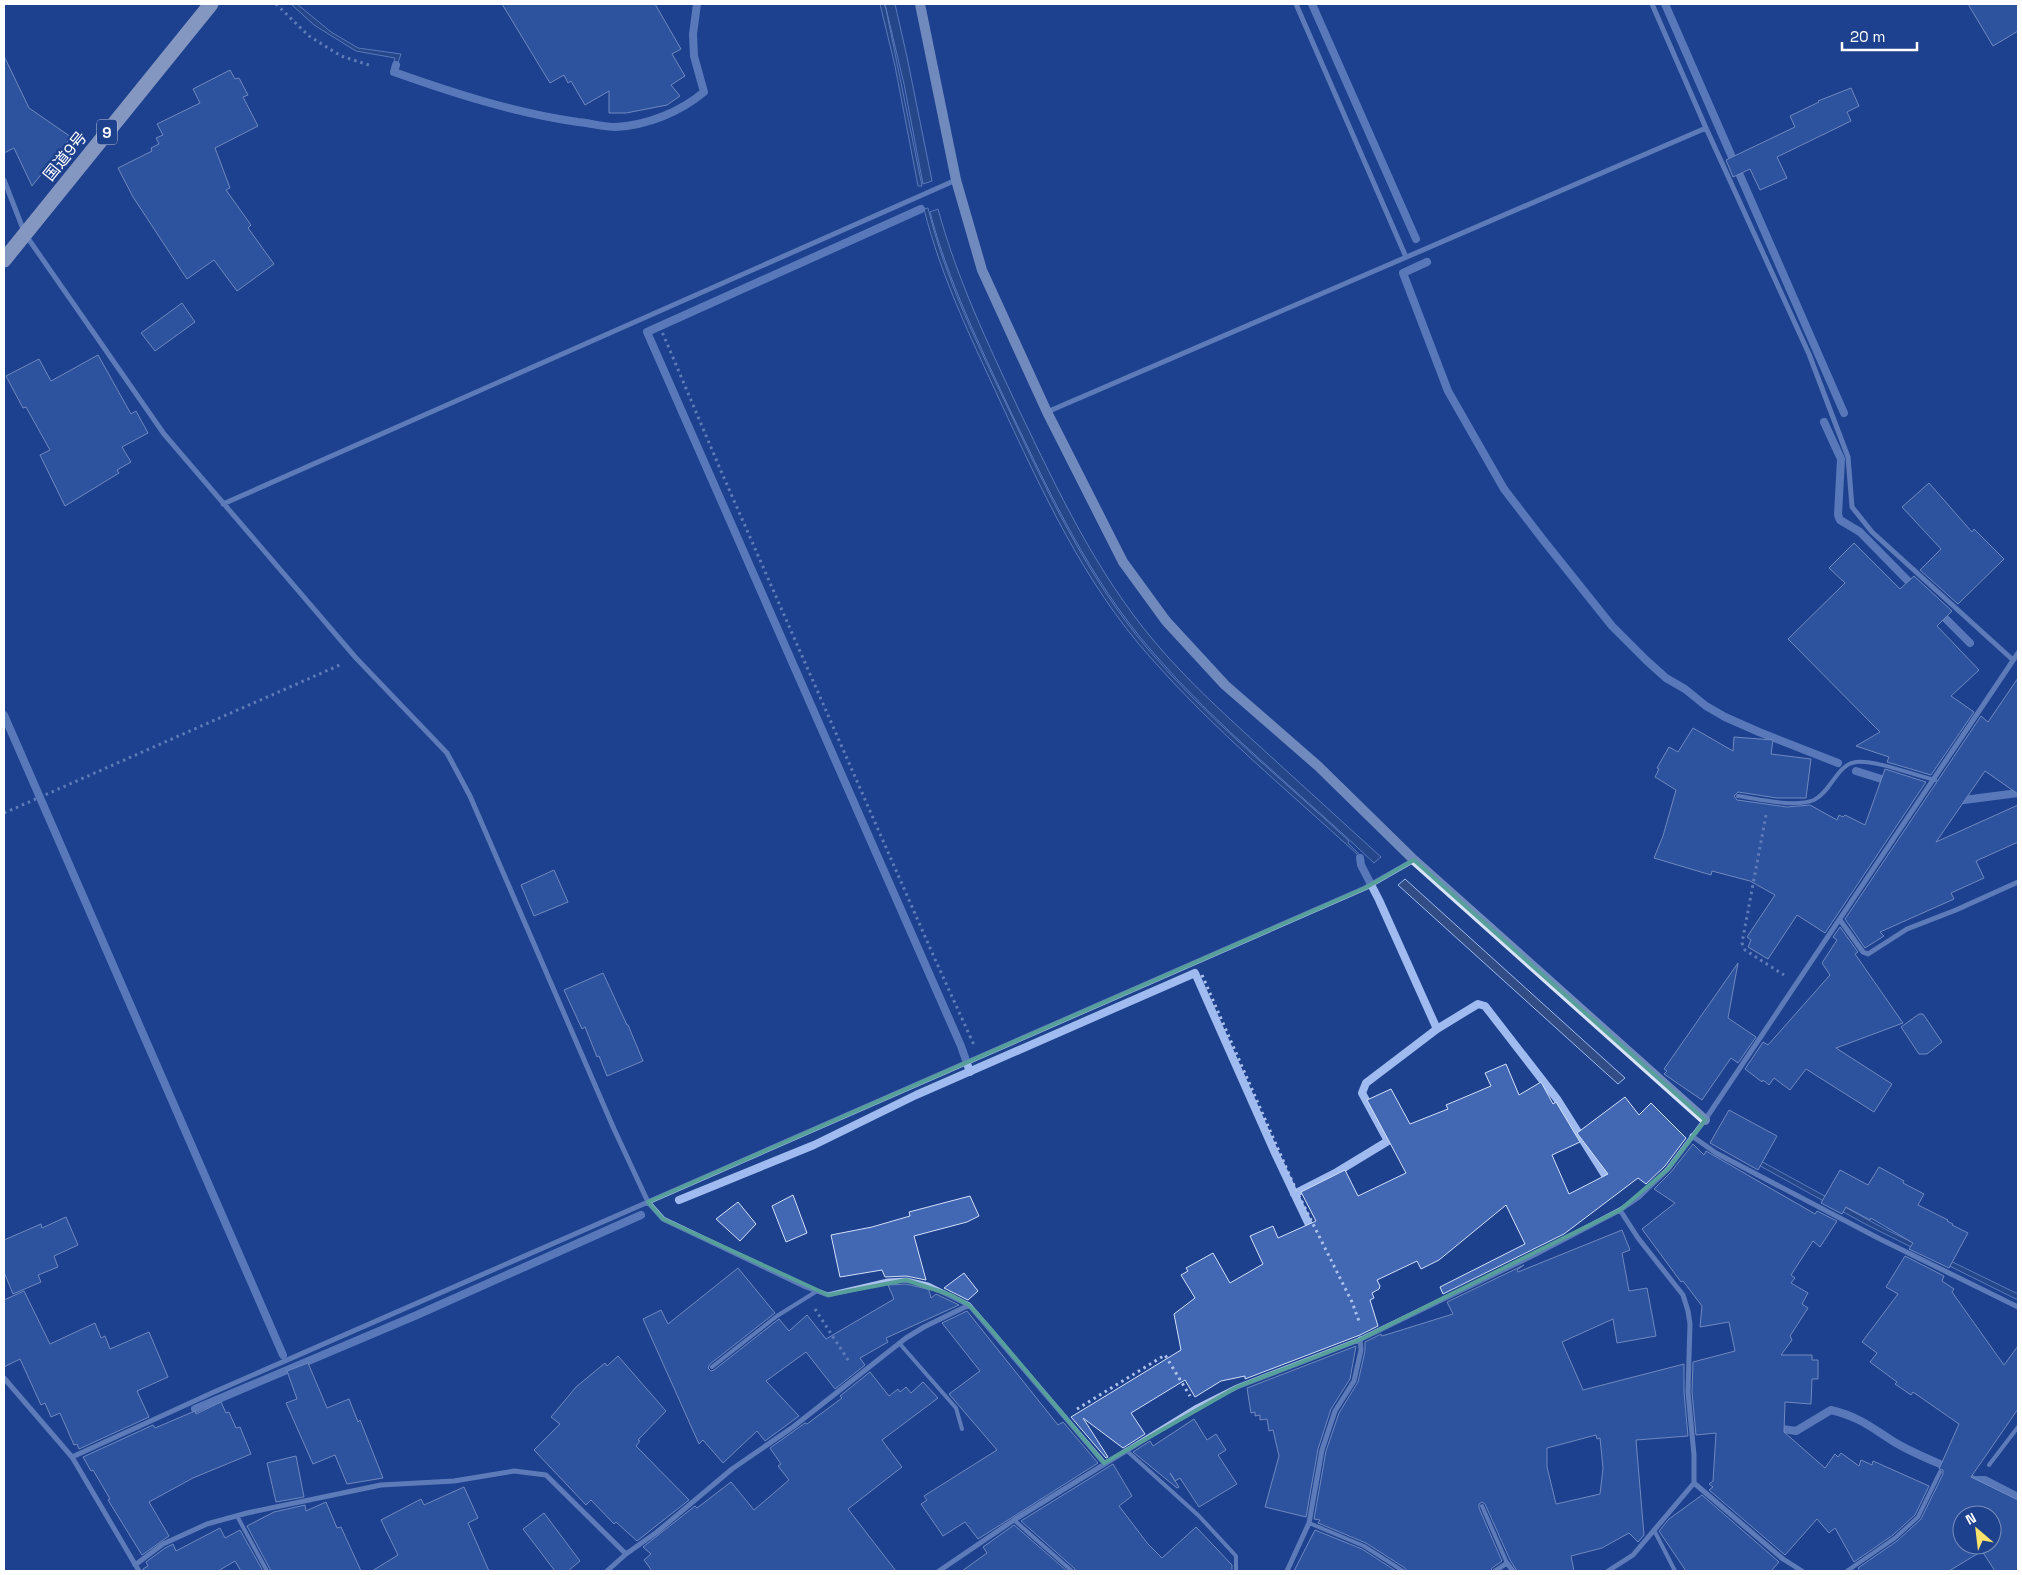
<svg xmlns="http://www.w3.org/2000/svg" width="2022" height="1575" font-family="'Space Grotesk','Noto Sans JP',sans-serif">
  <rect width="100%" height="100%" fill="#1e418e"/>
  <path fill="#324c85" stroke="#9fbbef" d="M297,4L331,32L358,48L401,54L394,74L391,73L395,58L356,51L314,25L292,5Z
    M880,4H884L886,9L922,186H918L895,66Z
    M885,4H895L907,57L932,181L923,184L904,84Z
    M928,208C945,278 976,341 1007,406C1047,491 1086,576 1147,648C1207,719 1281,778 1349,841L1348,843L1361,856L1364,865L1360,866L1357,854C1287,790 1213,729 1150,657C1084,583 1042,491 1000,401C971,338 941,277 924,209Z
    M938,209C957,279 988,344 1019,410C1058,491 1096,572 1154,641C1185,678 1221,711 1256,743C1298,781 1339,819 1381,857L1374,863C1300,792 1217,728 1150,649C1089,578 1050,494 1010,410C980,346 948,281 930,212Z
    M1405,879L1625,1078L1618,1084L1398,885Z
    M1717,1137L1885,1229L2018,1294V1300L1867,1225L1715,1141Z"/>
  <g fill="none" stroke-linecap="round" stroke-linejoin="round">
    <path stroke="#9fbbef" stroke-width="8" d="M1312,4L1416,239
      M1665,4L1844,413
      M396,65L394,72C453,93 515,113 578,122C590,123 604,127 616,127C648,125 680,112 704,92L694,56L693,34L697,4
      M921,209L647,332L961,1046L970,1072
      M1427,262L1403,273L1448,391L1504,489L1544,541L1612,626L1646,660L1666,678L1685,689L1706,706L1725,717L1759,732L1838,763
      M1824,422L1841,459L1838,515L1840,520L1860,532L1914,587
      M1938,611L1970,643
      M4,715L283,1355
      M1856,771L1891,782
      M1956,801L2018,793
      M1360,858L1361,865L1379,900L1437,1029
      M1294,1194L1337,1172L1388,1141L1362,1093L1366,1083L1437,1029L1478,1004L1485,1006L1557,1099L1610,1183
      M679,1200L814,1145L916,1095L1195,973L1274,1151L1312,1231
      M195,1409L417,1315L641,1215
      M1776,1428L1796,1431L1831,1410C1860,1417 1872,1428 1896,1443C1913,1453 1931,1460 1949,1468
      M1968,1477L1974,1480H1985L2018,1497"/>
  </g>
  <path fill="#4268b4" stroke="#d2dff9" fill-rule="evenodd" d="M502,4H655L681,49L672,54L685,76L671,85L680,96L667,105L626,113H609V91L585,105L571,81L568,83L564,75L550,83Z
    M1968,4H2018V31L1993,46Z
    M4,56L29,108L71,137L32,186L14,148L4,153Z
    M230,70L235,79L239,78L248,95L243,97L258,126L215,148L230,188L226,190L251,225L248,228L274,264L237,291L214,260L187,279L133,197L118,168L152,151L151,148L159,144L156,138L163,135L157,124L200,103L193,89Z
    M1851,88L1859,106L1847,112L1851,121L1777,157L1787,178L1760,190L1750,169L1733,177L1726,160L1795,127L1790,116L1819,102L1818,101Z
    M182,303L195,322L155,351L141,333Z
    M98,355L131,414L136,411L148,433L122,447L131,462L117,470L119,473L65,506L40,455L50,450L26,407L23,408L6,376L39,359L51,381Z
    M1929,483L1972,532L1974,529L2004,559L1958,604L1920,570L1941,549L1902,507Z
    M1854,543L1900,589L1914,576L1952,611L1937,626L1979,670L1951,696L1974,712L1931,775L1887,762L1889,757L1856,746L1880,732L1788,639L1845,583L1829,568Z
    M2018,678V794L1985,771L1936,842L2018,805V842L1976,861L1984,878L1951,893L1954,899L1880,932L1884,936L1865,948L1845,919L1981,716L1988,722Z
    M1693,728L1733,751L1734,737L1773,740L1771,754L1811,759L1806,798H1777L1738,792L1734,796L1737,800L1787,807L1810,805L1837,820L1839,815L1843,817L1845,815L1865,825L1885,769L1926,782L1825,933L1797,915L1768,959L1748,947L1751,940L1747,937L1775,895L1750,881L1712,871L1711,875L1654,858L1663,836L1676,790L1655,777L1659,769L1657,768L1669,747L1678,752Z
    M554,870L568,902L534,916L521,885Z
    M1840,927L1858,952L1855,954L1903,1023L1836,1048L1892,1084L1874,1112L1806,1069L1790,1090L1774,1078L1769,1085L1763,1080L1762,1082L1745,1069L1763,1042L1768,1045L1830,975L1822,963L1837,940L1833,937Z
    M1738,963L1728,1018L1756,1037L1738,1063L1731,1058L1702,1100L1664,1074L1667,1071L1664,1069Z
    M603,973L627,1025H628L643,1061L607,1076L599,1056L597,1057L585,1027L582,1029L564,990Z
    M1919,1014H1923L1942,1042L1927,1054H1919L1901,1027Z
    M1506,1064L1519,1095L1541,1082L1553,1104L1556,1102L1580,1142L1552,1155L1569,1194L1608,1174L1577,1133L1625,1097L1639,1115L1651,1103L1686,1138L1665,1166L1646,1184L1638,1178L1564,1234L1443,1294L1440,1287L1525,1244L1506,1205L1439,1260L1421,1269L1417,1261L1377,1280L1380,1286L1379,1289L1372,1293L1374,1298L1370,1300L1378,1326L1360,1335L1245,1379V1376L1221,1381L1195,1397L1185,1380L1131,1413L1145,1434L1123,1448L1083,1418L1108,1457L1106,1458L1071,1417L1181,1350L1174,1314L1195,1298L1181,1275L1188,1271L1186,1268L1213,1253L1230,1283L1263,1264L1250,1236L1273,1226L1278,1238L1316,1221L1301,1192L1345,1170L1358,1196L1406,1173L1367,1100L1391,1089L1410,1124L1448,1109L1446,1105L1491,1086L1485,1073Z
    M1729,1110L1777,1136L1758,1170L1710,1143Z
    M1693,1144L1704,1155L1706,1151L1815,1214L1817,1211L1837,1221L1820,1247L1813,1241L1791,1275L1795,1278L1791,1283L1808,1293L1802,1304L1808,1308L1790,1336L1792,1340L1781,1355H1812V1360H1818V1379H1812L1811,1404L1785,1402L1784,1432L1825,1468L1835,1454L1838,1457L1841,1453L1859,1466L1861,1460L1872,1465L1873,1461L1929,1486L1915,1515L1893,1535L1854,1562L1835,1528L1829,1533L1817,1519L1785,1555L1709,1490L1713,1487L1709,1484L1713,1481L1716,1433L1696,1435L1692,1392L1693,1362L1735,1351L1729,1322L1700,1327L1702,1306L1683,1281L1681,1282L1642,1229L1675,1203L1654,1189L1671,1172Z
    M1879,1167L1904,1181L1903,1183L1924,1194L1918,1205L1948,1220L1947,1221L1953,1224L1952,1225L1968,1233L1949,1268L1909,1249L1913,1243L1871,1218L1870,1220L1846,1207L1842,1214L1821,1203L1840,1170L1868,1185Z
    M793,1195L807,1233L786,1242L772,1206Z
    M970,1196L979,1216L967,1222L914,1236L926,1280L906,1276L885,1277L882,1270L840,1277L831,1235L872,1227L910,1216L909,1212Z
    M738,1202L756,1224L740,1241L716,1219Z
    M66,1217L78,1245L54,1256L58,1267L38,1275L41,1282L13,1294L4,1272V1240L41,1224L42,1228Z
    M1622,1230L1630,1250L1622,1253L1629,1291L1647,1288L1656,1336L1617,1343L1613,1319L1562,1342L1583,1390L1684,1364V1392L1688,1436L1636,1440L1644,1535L1638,1542L1629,1533L1602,1548L1571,1556L1574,1571H1517L1510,1560L1485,1504L1482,1502L1479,1504V1508L1502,1561L1492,1568L1491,1571H1407L1405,1568L1366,1543L1318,1523L1320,1520L1314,1519L1326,1451L1339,1413L1358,1382L1365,1351V1342L1381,1334L1382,1336L1453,1314L1447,1302L1524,1265L1517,1270L1518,1272ZM1596,1435L1597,1439L1600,1438L1603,1468L1600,1494L1556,1504L1547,1467V1448Z
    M1905,1256L1944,1276L1942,1281L1954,1289L1952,1292L2004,1365L2018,1346V1409L1971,1477L2018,1500V1571H1995L1982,1551L1949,1571H1860L1858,1568L1897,1541L1921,1519L1943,1474V1470L1939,1469L1959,1424L1913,1392L1911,1395L1895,1384L1897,1382L1870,1362L1877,1353L1862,1342L1898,1294L1886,1287ZM1962,1515H1992V1545H1962Z
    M738,1268L775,1313L710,1364L708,1368L711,1371L714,1370L779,1319L789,1331L807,1315L826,1339L894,1299L888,1285L906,1284L927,1289L929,1290L931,1298L936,1294L959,1305L886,1338L888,1342L860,1358L865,1365L835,1389L806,1352L766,1381L799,1416L765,1441L757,1431L723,1463L703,1440L699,1444L643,1319L661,1310L668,1324Z
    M964,1273L978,1291L968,1300L944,1288Z
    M24,1291L50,1344L95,1323L101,1338L105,1336L110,1349L149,1332L168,1377L137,1391L149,1417L79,1449L77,1444L74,1445L60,1413L51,1417L45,1403L41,1405L20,1359L4,1367V1300Z
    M967,1311L1058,1425L1063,1422L1098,1463L978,1539L965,1522L943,1536L921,1504L927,1500L924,1496L997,1450L949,1394L980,1371L942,1323Z
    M1356,1346L1350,1379L1331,1409L1318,1449L1306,1517L1265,1507L1279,1456L1273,1430L1269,1431L1267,1419L1260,1420V1415L1255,1416V1412L1251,1413L1247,1388Z
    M618,1356L666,1411L638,1440L640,1441L636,1446L689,1500L637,1541L616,1522L614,1524L591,1500L586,1505L534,1450L560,1424L551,1417L576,1387L605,1363L607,1366Z
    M308,1363L327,1408L349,1399L358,1422L360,1420L383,1478L347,1484L335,1455L313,1464L286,1403L297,1399L287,1371Z
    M870,1372L889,1396L898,1389L900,1392L906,1387L911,1393L923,1382L938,1398L882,1440L902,1467L848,1509L896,1571H652L644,1560L651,1554L643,1547L695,1506L697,1508L731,1482L754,1510L789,1480L778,1466L781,1464L770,1448L805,1423L807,1424L842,1398L840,1396Z
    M221,1402L226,1413L229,1412L236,1428L240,1427L251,1454L193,1478L149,1502L169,1536L142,1555L108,1500L110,1499L93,1470L91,1471L83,1457L153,1425L155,1428L195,1411L196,1414Z
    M1194,1419L1207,1440L1216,1434L1226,1450L1218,1455L1237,1484L1199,1507L1180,1478L1175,1481L1170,1473L1179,1487L1177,1488L1133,1452L1150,1441L1153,1446Z
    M296,1456L304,1497L276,1502L267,1463Z
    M1113,1464L1132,1496L1119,1506L1148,1544L1162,1558L1196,1527L1232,1565V1571H1076L1074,1568L1021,1521Z
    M464,1487L478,1518L468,1523L489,1571H372L398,1555L381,1520L421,1499L424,1505Z
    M1702,1495L1779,1562L1771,1571H1686L1659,1531L1669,1519Z
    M326,1502L337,1528L341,1527L361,1571H271L247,1526L274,1512L305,1505L306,1511Z
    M544,1513L580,1561L568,1571H555L523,1529Z
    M1014,1525L1067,1571H962L987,1553L983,1547Z
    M220,1528L225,1538L240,1530L263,1571H241L235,1561L218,1571H143V1569L148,1566L146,1562L165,1548L173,1544L176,1551Z
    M1315,1530L1362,1549L1396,1571H1294Z"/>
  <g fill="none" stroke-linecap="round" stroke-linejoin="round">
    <path stroke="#acc2ed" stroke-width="3" stroke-dasharray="2.5 4" stroke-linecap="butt" d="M276,4L309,36L341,56L369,65
      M660,327L721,471L934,957L974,1045
      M4,813L342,664
      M1766,815L1742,943L1745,950L1784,975
      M1202,975L1296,1190L1352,1302L1360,1324
      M815,1309L850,1363
      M1077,1409L1165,1355L1190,1396"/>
    <path stroke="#acc2ed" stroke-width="4" d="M1738,796C1759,799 1795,808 1814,800C1831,792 1837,764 1856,762C1877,760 1913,775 1935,780
      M900,1344L956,1408L962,1429
      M712,1367L777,1316L817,1291
      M1126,1450L1199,1516L1236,1556V1571
      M1989,1465L2018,1427
      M1482,1506L1507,1563
      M237,1516L267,1571
      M1014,1520L1072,1571
      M1309,1523L1364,1546L1403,1571
      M1654,1530L1675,1571
      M1847,1571L1895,1538L1918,1517L1940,1472"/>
    <path stroke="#acc2ed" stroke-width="5" d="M1296,4L1406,257
      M1652,4L1706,128L1809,354L1848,457L1852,507L1872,532L2013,660
      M4,180L25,234L164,434L356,658L447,753L470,796L614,1129L648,1202L663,1219L806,1287L828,1295L888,1281L906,1280L928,1285L969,1305L1104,1463
      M1047,412L1706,128
      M223,504L956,180
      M1840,920L1863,952L1868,954L1907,929L1956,910L2018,882
      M1692,1136L1716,1153L1880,1239L2018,1307
      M4,1378L72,1457L139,1571
      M72,1457L214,1392L1365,888L1414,860
      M1694,1483L1783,1559L1802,1571
      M135,1565L163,1544L207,1524L247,1513L381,1485L454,1481L514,1471L546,1475L626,1554L657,1532L732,1469L793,1427L906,1338L924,1327L969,1305
      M607,1571L626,1554
      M939,1571L1014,1520L1197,1407L1237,1387L1359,1340L1534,1255L1620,1210L1639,1197L1668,1169L1705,1120L2018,653
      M1287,1571L1309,1523L1322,1450L1335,1411L1354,1381L1361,1350L1360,1339
      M1495,1571L1507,1563L1513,1571
      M1608,1571L1633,1555L1694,1483V1455L1688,1392L1690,1324L1688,1311L1683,1295L1638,1238L1620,1210"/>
    <path stroke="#d8e3f9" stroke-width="10" d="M920,4L956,180L982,270L1047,412L1123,562L1166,621L1225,685L1318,766L1414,860L1705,1120"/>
    <path stroke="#fff" stroke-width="15" d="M4,260L211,4"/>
  </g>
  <path d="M0 0H2022V1575H0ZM1414,860L1705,1120L1668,1169L1620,1210L1359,1340L1237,1387L1104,1463L989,1327L969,1305L951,1295L906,1280L828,1295L663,1219L648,1202L1365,888Z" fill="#1e418e" fill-opacity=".55" fill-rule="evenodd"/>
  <path fill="none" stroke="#579f9a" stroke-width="4" stroke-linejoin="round" d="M1414,860L1705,1120L1668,1169L1620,1210L1359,1340L1237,1387L1104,1463L989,1327L969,1305L951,1295L906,1280L828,1295L663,1219L648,1202L1365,888Z"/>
  <g text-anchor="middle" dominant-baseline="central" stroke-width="5" stroke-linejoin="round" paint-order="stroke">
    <rect fill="#1e418e" stroke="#bcc6dd" stroke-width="1" x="97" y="119.5" width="20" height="25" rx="4"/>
    <g font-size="15" font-weight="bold" fill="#fff">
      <text x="107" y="132">9</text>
    </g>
    <g font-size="16" fill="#fff" stroke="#1e418e">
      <text transform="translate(65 156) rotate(-51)">国道9号</text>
    </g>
  </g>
  <rect width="2022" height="1575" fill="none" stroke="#ffffff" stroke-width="10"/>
  <g transform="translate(1977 1530) rotate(332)"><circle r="24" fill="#1e418e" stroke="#788dbb"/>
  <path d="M0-4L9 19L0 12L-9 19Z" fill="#fce36b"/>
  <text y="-8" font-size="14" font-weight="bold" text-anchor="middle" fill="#ffffff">N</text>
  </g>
  <path d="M1842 42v8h75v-8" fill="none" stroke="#ffffff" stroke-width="2.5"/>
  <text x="1850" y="42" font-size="15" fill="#ffffff" stroke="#1e418e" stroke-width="4" paint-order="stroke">20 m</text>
</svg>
